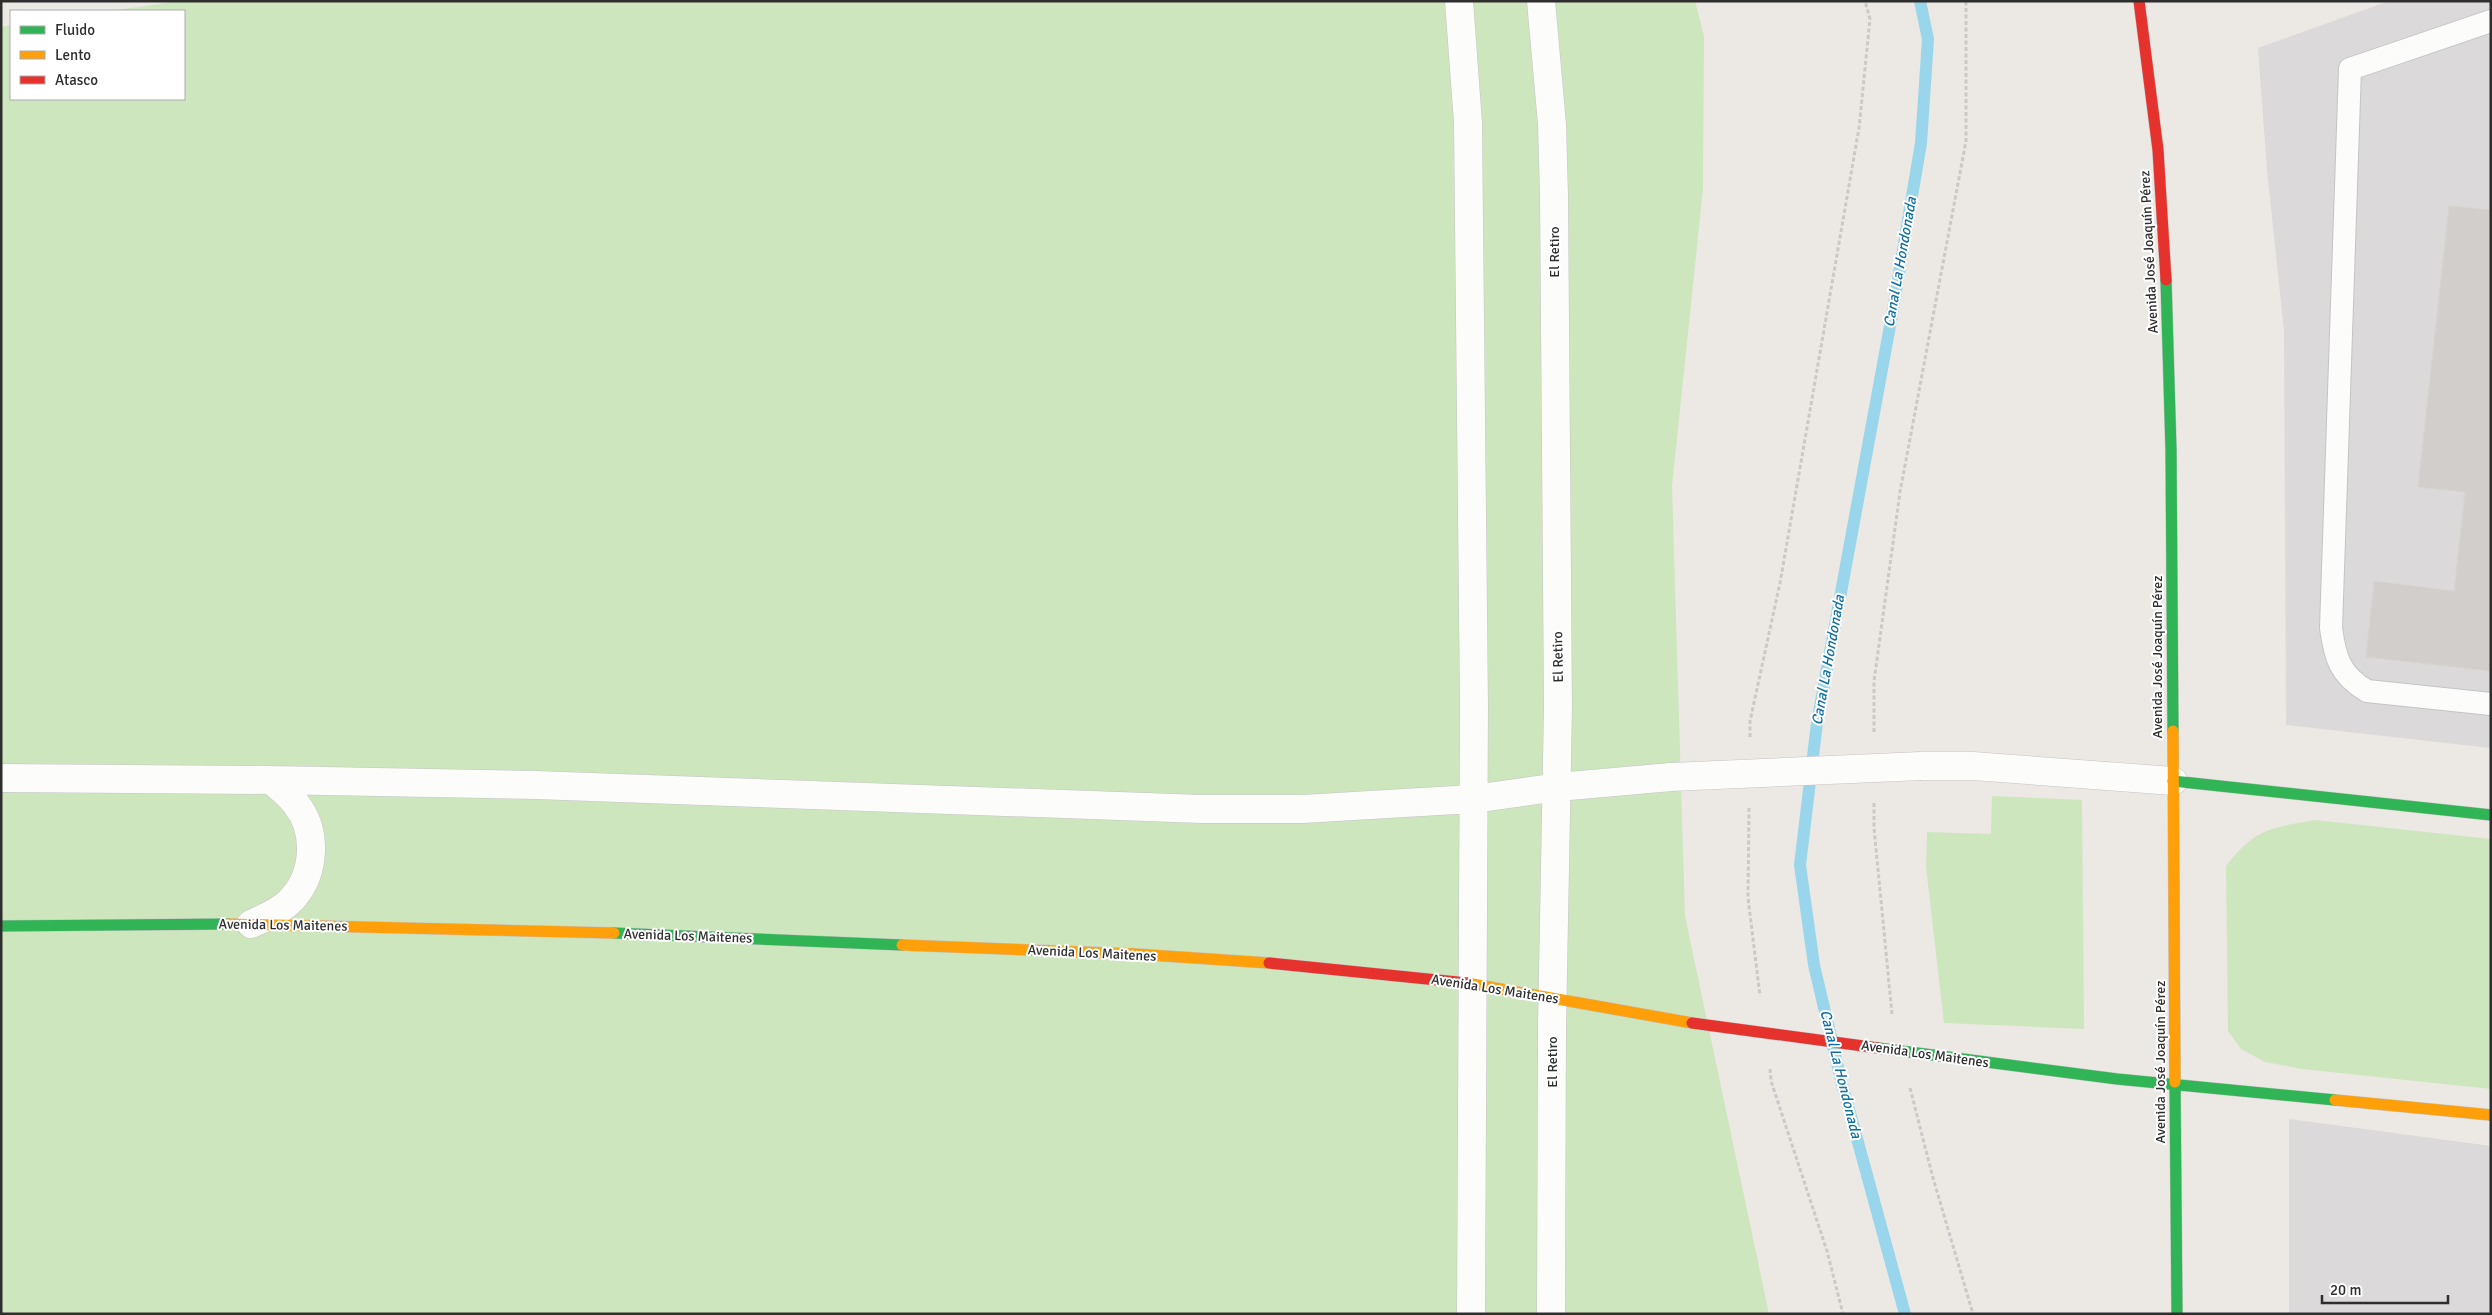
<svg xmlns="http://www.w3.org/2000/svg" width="2492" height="1315" font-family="Signika,sans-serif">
  <rect width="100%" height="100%" fill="#ece8e4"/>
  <path fill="#dcd9db" d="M2389,1H2491V748L2286,725L2284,331L2267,170L2258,48Z
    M2289,1119L2491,1146V1314H2289Z"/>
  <path fill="#cee6be" d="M180,1H1695L1704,36L1703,189L1672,486L1685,916L1769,1314H1V27L11,25V99H184V11H110Z
    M1992,796L2082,800L2084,1029L1944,1023L1926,867L1927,832L1991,834Z
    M2315,820L2491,839V1089L2302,1069L2265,1062L2241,1049L2228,1031L2226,866C2255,828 2271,828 2315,820Z"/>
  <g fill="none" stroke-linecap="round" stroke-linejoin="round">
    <path stroke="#99d6ec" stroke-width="12" d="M1905,1314L1841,1080L1814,965L1800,865L1817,723L1892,315L1921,143L1928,39L1920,1"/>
  </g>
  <path fill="#d1cecb" stroke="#d7d4d0" d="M2449,206L2491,210V671L2366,657L2374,581L2454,591L2465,492L2418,487Z"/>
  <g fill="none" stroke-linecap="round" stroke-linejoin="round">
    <defs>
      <path id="lane" d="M2491,21L2350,69L2331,628C2335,658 2340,675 2367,691L2491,704"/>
      <path id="street" d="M1459,1L1468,123L1474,708L1471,1314
        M1541,1L1552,124L1554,196L1558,707L1552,1027L1551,1314
        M1921,766H1973L2173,781
        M1,778L271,780L536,785L1201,809H1303L1404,803L1473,799L1558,787L1671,777
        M251,924C264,918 277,913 288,903C315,878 319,833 296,804C289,794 279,787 271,780"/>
      <path id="fast" d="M2166,280L2171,450L2173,731
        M2173,781L2491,815
        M1,926L228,924
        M614,933L902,945
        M1948,1057L2117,1079L2335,1100
        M2175,1082L2177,1314"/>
      <path id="slow" d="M2173,731L2175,1082
        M228,924L614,933
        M902,945L1135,954L1269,963
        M1467,983L1692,1023
        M2335,1100L2491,1115"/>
      <path id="jam" d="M2139,1L2158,150L2166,280
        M1269,963L1467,983"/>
    </defs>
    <use href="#lane" stroke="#c5c4c5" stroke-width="24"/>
    <use href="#street" stroke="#c5c4c5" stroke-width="29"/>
    <use href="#fast" stroke="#c5c4c5" stroke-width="12"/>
    <use href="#slow" stroke="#c5c4c5" stroke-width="12"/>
    <use href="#jam" stroke="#c5c4c5" stroke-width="12"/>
    <path stroke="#c9c9c8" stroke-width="3" stroke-dasharray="4 2.5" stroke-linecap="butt" d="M1874,732V681L1900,492L1966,141V1
      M1750,737V721L1780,583L1859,128L1870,19L1865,1
      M1874,803V828L1892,1014
      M1749,808L1748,898L1760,996
      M1770,1069L1771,1081L1827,1251L1843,1314
      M1910,1088L1933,1178L1973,1314"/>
    <use href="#lane" stroke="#fcfcfb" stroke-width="22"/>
    <use href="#street" stroke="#fcfcfb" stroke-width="28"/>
    <use href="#fast" stroke="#30b455" stroke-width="11"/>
    <use href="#slow" stroke="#ff9f0a" stroke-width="11"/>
    <use href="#jam" stroke="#e5322d" stroke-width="11"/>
    <defs>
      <path id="street-bridge" d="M1671,777L1921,766"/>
      <path id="fast-bridge" d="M1878,1048L1948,1057"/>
      <path id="jam-bridge" d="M1692,1023L1878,1048"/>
    </defs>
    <use href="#street-bridge" stroke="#c5c4c5" stroke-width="29" stroke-linecap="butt"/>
    <use href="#fast-bridge" stroke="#c5c4c5" stroke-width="12" stroke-linecap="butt"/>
    <use href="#jam-bridge" stroke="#c5c4c5" stroke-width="12" stroke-linecap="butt"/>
    <use href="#street-bridge" stroke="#fcfcfb" stroke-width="28"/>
    <use href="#fast-bridge" stroke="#30b455" stroke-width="11"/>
    <use href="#jam-bridge" stroke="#e5322d" stroke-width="11"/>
  </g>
  <g text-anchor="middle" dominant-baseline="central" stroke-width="4" stroke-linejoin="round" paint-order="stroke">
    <g font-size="14" fill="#2e2e2e" stroke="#fff">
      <text transform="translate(1554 252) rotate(-90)">El Retiro</text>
      <text transform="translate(2149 252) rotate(-93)">Avenida José Joaquín Pérez</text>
      <text transform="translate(1558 657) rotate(-91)">El Retiro</text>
      <text transform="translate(2157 657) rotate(-90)">Avenida José Joaquín Pérez</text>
      <text transform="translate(283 925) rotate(1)">Avenida Los Maitenes</text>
      <text transform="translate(688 936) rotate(2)">Avenida Los Maitenes</text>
      <text transform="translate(1092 953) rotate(3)">Avenida Los Maitenes</text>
      <text transform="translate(1495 989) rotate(9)">Avenida Los Maitenes</text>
      <text transform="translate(1925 1054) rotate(8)">Avenida Los Maitenes</text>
      <text transform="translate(1552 1062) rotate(-90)">El Retiro</text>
      <text transform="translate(2160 1062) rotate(-90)">Avenida José Joaquín Pérez</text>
    </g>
    <g font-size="15" font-style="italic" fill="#0d6fa3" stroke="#fff">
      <text transform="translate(1900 262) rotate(-80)">Canal La Hondonada</text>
      <text transform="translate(1828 660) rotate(-80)">Canal La Hondonada</text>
      <text transform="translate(1841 1074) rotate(76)">Canal La Hondonada</text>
    </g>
  </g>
  <rect width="2492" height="1315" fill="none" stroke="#2e2e2e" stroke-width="5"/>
  <rect x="10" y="10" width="175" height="90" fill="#ffffff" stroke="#ababab"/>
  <rect x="20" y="26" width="25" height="8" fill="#30b455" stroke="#ababab"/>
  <text x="55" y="35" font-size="15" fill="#2e2e2e">Fluido</text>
  <rect x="20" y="51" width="25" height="8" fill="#ff9f0a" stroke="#ababab"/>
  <text x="55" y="60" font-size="15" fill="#2e2e2e">Lento</text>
  <rect x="20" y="76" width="25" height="8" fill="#e5322d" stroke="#ababab"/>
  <text x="55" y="85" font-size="15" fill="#2e2e2e">Atasco</text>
  <path d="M2322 1295v8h126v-8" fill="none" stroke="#2e2e2e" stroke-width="2.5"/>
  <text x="2330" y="1295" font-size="15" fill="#2e2e2e" stroke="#ffffff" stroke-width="4" paint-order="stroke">20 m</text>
</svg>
